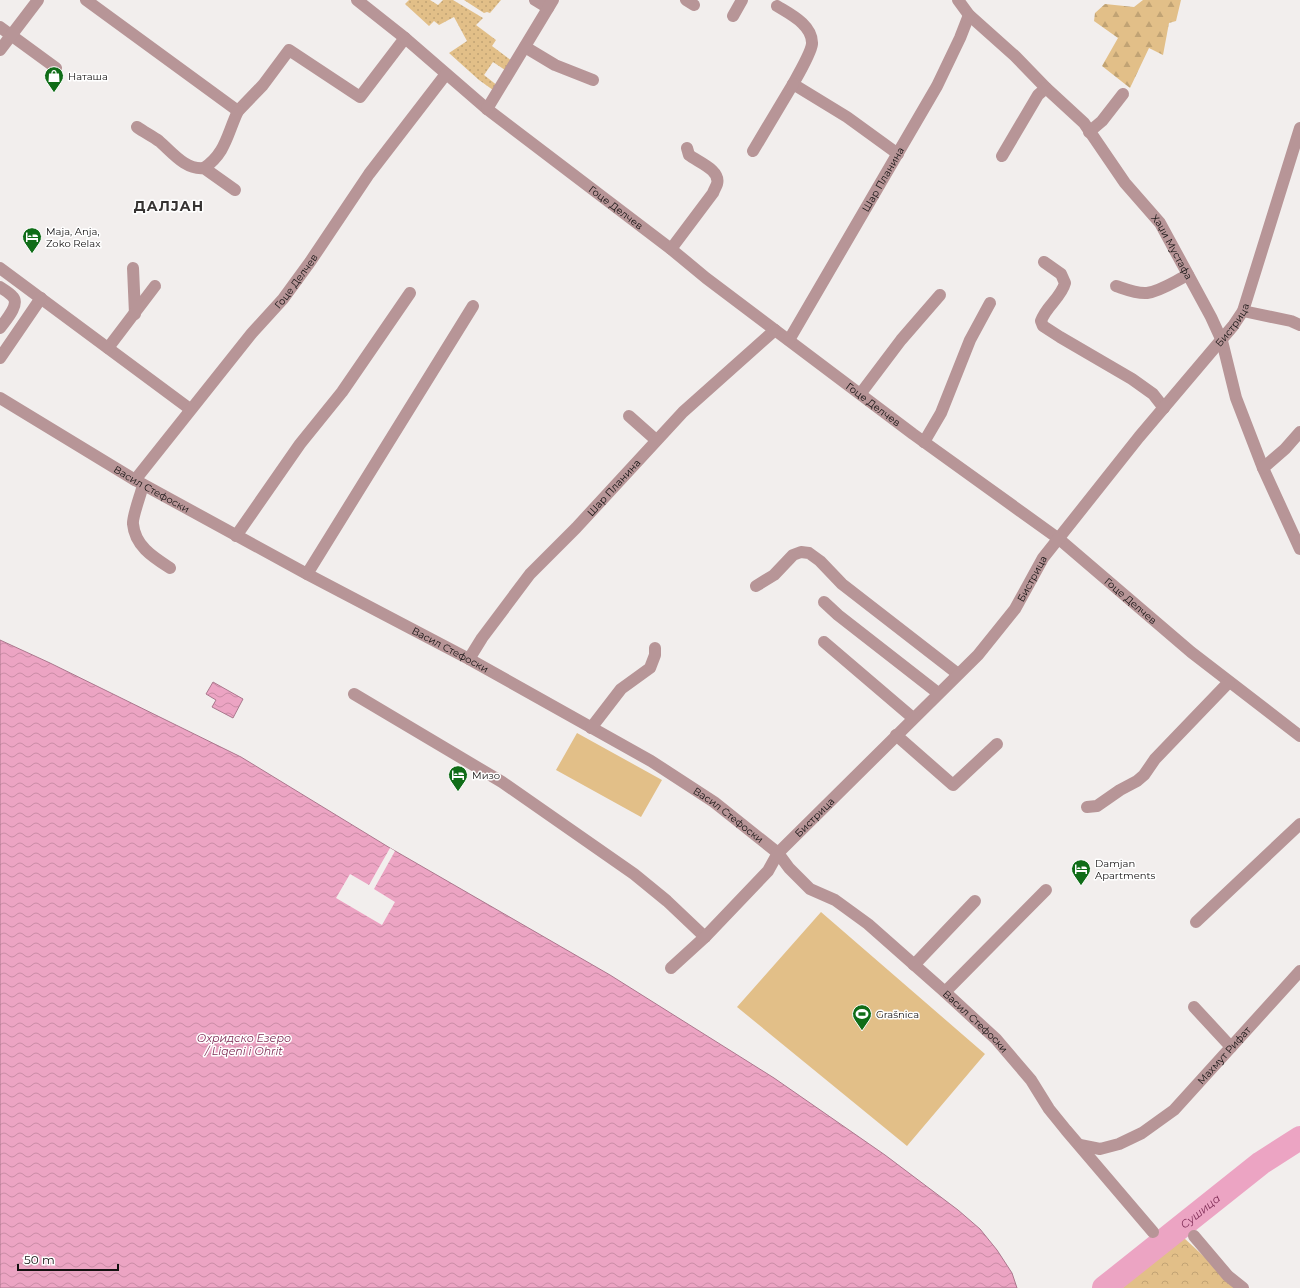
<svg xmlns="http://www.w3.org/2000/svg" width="1300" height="1288" font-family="Montserrat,sans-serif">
  <defs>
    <pattern id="grass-dots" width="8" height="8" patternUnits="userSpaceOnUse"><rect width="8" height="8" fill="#e2bf88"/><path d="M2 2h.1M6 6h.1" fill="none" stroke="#c1a374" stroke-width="1.8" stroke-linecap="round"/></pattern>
    <pattern id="forest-firs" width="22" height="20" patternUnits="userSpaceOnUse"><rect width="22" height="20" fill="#e2bf88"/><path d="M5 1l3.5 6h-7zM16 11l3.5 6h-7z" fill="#c1a374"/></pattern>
    <pattern id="park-crowns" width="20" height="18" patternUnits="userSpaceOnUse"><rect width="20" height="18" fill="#e2bf88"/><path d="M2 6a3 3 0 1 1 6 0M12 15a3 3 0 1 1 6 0" fill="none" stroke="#c1a374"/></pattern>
    <pattern id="water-waves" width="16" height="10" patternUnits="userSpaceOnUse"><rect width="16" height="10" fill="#eca4c3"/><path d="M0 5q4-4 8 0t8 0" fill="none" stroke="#ca8ca6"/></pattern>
  </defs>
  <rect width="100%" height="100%" fill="#f2eeed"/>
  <path fill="url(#grass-dots)" d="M409,0H430L438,5L443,0H453L483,18L476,25L496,40L492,46L512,61L505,70L493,62L484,75L498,86L493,90L479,80L449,53L467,41L454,17L439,25L434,21L429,26L405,4Z
    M464,0H501L490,13L487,12L484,13Z"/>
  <path fill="url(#forest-firs)" d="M1143,0H1181L1176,21L1169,23L1163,55L1149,48L1130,88L1102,66L1118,38L1094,21L1095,13L1105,4L1134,7Z"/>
  <path fill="url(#park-crowns)" d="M1184,1238L1238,1288H1116Z"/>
  <path fill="#e2bf88" d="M577,733L662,780L641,817L556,770Z
    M821,912L985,1054L907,1146L737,1007Z"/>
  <path fill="url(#water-waves)" stroke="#ab788e" d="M0,640L50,663L241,757L390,848L610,975L774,1078L885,1155L958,1210L980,1229L997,1250L1012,1273L1017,1288H0Z
    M213,682L243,699L233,718L212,707L216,700L206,694Z"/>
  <path fill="#f2eeed" d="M390,848L395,851L374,889L395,902L382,925L336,898L350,874L369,885Z"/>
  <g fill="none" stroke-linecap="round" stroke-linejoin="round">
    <path stroke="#eca4c3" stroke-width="24" id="s1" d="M1104,1288L1261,1163L1300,1138"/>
    <g stroke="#b79597" stroke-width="12">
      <path d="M86,0L238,111L263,85L289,50L360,97L405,38"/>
      <path id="s2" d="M357,0L405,38L487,109L671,249L706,278L913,434L1059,539L1191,652L1300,736"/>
      <path d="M535,0L548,8"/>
      <path d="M686,0L694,5"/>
      <path id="s3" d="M958,0L969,15L1015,56L1046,88L1084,123L1125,183L1160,223L1211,317L1222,341L1236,398L1263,468L1300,549"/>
      <path d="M777,6C790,14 813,25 812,44C811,53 798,75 793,84L847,117L898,154"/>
      <path d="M733,16L742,0"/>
      <path d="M0,27L56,68"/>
      <path d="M525,47L555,65L593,80"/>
      <path d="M0,50L38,0"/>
      <path d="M487,109L553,0"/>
      <path d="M137,127C144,132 152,136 159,141C172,152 185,170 204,168L235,190"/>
      <path d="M1089,132L1102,121L1123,94"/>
      <path d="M753,151L793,84"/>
      <path d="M1002,156L1038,95L1046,88"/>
      <path d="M204,168C226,153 227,134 238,111"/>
      <path d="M671,249L713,193C714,190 716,187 717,184C721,170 698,162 689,155L687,148"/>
      <path d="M1044,262L1061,274L1065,283C1061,298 1046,306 1041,321L1043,326L1060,337L1132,379L1153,394L1164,408"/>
      <path d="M0,268L190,409"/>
      <path d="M133,268L135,314"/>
      <path d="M1116,286C1125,289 1137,294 1147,293C1161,291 1175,281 1188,275"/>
      <path d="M0,287C4,290 10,293 13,297C20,305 5,321 0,328"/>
      <path d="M1243,311L1291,321L1300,325"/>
      <path id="s4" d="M789,340L937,86L960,38L969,15"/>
      <path d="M108,348L155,286"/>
      <path d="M0,358L41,298"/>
      <path d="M861,393L901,340L940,295"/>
      <path id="s5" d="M0,398L135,480L307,574L469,659L651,761L714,802L778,853L789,868L810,889L835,900L868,924L945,992L996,1039L1031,1080L1049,1109L1066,1130L1153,1232"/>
      <path d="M629,416L656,440"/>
      <path d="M924,442L941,413L970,340L990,303"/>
      <path d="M1263,468L1285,449L1300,432"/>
      <path id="s6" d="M135,480L252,333L283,299L310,262L369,174L446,74"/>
      <path d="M143,485C141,494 132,517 133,524C135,546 153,557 170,568"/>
      <path d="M236,536L300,444L342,392L410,293"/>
      <path d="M307,574L473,306"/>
      <path d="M756,586L774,575L793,555L801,552L809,553L820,561L842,584L958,674"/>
      <path d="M824,602L838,615L938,693"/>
      <path d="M824,642L913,718"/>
      <path id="s7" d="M469,659L482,638L530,574L576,528L683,412L775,330"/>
      <path d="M354,694L502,782L634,874L667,901L705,937"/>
      <path d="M591,728L621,689L650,668L655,655V648"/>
      <path d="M896,735L953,785L997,744"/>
      <path d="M1087,807L1097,806L1120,790L1137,781L1144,775L1155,759L1229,682"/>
      <path d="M1196,922L1300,824"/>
      <path d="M914,965L975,901"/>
      <path id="s8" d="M671,968L705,937L768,871L778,853L978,655L1015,609L1043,558L1139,437L1233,326L1243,311L1300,128"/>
      <path d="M945,992L1046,890"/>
      <path d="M1194,1007L1231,1047"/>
      <path id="s9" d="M1080,1145L1100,1149L1119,1144L1142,1133L1174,1110L1300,971"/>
      <path d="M1194,1236L1228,1276L1243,1288"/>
    </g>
  </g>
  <defs>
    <symbol id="shop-pin" viewBox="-11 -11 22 30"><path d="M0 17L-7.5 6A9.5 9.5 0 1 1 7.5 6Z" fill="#106d18" stroke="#fff"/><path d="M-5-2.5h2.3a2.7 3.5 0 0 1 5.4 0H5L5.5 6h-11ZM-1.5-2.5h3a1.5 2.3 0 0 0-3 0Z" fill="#fff"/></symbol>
    <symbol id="hotel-pin" viewBox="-11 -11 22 30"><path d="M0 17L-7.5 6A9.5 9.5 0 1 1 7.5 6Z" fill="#106d18" stroke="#fff"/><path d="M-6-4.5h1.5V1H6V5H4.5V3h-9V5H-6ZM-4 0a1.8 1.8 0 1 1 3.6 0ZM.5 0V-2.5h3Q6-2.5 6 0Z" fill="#fff"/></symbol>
    <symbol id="stadium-pin" viewBox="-11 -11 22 30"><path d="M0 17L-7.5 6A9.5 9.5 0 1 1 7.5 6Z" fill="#106d18" stroke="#fff"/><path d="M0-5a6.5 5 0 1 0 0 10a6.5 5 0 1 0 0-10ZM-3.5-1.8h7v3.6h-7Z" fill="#fff"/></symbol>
  </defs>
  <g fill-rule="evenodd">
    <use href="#shop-pin" x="43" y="65" width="22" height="30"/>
    <use href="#hotel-pin" x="21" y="226" width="22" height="30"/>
    <use href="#hotel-pin" x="447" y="764" width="22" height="30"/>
    <use href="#hotel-pin" x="1070" y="858" width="22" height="30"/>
    <use href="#stadium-pin" x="851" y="1003" width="22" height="30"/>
  </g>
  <g text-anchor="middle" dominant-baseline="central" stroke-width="3" stroke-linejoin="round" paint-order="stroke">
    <g font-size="10" fill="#131111" stroke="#fff" text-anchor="start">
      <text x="68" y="76">Наташа</text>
      <text x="46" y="231">Maja, Anja,<tspan x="46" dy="12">Zoko Relax</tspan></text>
      <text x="472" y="775">Мизо</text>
      <text x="1095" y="863">Damjan<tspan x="1095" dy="12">Apartments</tspan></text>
      <text x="876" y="1014">Grašnica</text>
    </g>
    <g font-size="10" fill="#131111" stroke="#fff">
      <text stroke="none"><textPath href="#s4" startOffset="186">Шар Планина</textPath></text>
      <text stroke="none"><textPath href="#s2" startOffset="332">Гоце Делчев</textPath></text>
      <text stroke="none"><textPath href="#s3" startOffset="329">Хаџи Мустафа</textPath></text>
      <text stroke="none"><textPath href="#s6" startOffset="256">Гоце Делчев</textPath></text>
      <text stroke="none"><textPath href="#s8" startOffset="857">Бистрица</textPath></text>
      <text stroke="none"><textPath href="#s2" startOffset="656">Гоце Делчев</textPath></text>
      <text stroke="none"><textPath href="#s7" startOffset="225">Шар Планина</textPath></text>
      <text stroke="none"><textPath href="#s5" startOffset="177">Васил Стефоски</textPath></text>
      <text stroke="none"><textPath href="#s8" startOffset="533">Бистрица</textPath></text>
      <text stroke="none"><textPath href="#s2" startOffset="980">Гоце Делчев</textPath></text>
      <text stroke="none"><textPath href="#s5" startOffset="516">Васил Стефоски</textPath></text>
      <text stroke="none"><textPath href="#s5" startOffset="840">Васил Стефоски</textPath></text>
      <text stroke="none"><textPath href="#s8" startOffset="209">Бистрица</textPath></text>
      <text stroke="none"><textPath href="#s5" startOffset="1164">Васил Стефоски</textPath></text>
      <text stroke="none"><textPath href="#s9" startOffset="179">Махмут Рифат</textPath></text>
    </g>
    <g font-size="11" font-style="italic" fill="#7e2b55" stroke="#fff">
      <text x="244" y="1038">Охридско Езеро<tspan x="244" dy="13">/ Liqeni i Ohrit</tspan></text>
      <text stroke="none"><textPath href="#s1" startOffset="123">Сушица</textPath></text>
    </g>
    <g font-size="14" font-weight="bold" letter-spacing="1" fill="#363332" stroke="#fff">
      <text x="169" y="206">ДАЛЈАН</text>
    </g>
  </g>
  <path d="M18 1264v6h100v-6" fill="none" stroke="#131111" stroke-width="2"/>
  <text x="24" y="1264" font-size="12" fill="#131111" stroke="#ffffff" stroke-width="3" paint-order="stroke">50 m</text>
</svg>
